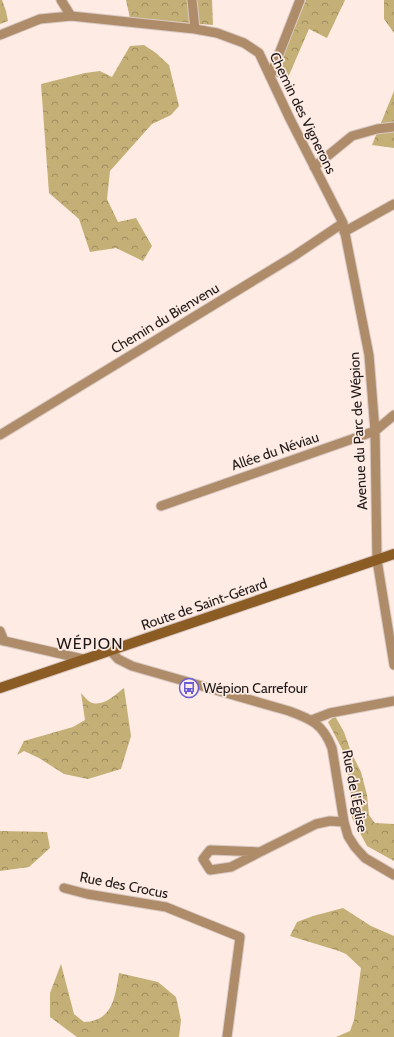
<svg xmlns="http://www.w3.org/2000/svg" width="394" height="1037" font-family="Cabin,sans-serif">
  <defs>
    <pattern id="forest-crowns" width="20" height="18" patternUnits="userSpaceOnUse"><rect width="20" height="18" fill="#c4af76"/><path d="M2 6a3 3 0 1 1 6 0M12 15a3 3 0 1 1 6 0" fill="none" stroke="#9f8d60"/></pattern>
  </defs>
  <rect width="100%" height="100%" fill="#fdebe4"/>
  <path fill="url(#forest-crowns)" d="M0,0H2L6,11L8,21L0,24Z
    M126,0H212L213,25L130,18Z
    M306,0H345L327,38L309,29L286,82L275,76Z
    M384,0H394V33L384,19Z
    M144,45L156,53L169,65L179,106L171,115L152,124L110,171L107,199L118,222L136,218L152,246L143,261L116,248L90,252L79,219L49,193L41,84L85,73L100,71L112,77L130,46Z
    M394,91V121L390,131H394V148L372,145Z
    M124,688L131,736L121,769L88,779L64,774L39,758L24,751L17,755L24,741L73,727L85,720L81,693C84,696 87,700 90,702C102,708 115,695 124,688Z
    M335,716L344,732L351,752L361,772L367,795L369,815L375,823L394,824V861L367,846L352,818L350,783L342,749L328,722Z
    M0,831L47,832L50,848L29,867L0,871Z
    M343,908L371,926L394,936V1037H336L350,1031L354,1020L361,968L346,954L339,951L290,936L297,922L313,916Z
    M61,964L74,1014L84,1022C113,1021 115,997 119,973L158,982L176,997L181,1020L179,1037H77L50,1017V993Z"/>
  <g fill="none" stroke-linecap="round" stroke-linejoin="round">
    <defs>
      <path id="street" d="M61,0L71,16
        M192,0L195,29
        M0,35L40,19L71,16L195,29L217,33L244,43L259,53L290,119L343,223L369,355L375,431L377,560L394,665
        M270,77L300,0
        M314,167L352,136L377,129L394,127
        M344,232L394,204
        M0,435L294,256L343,223
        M161,506L375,431L394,415
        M0,631L4,641
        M0,640L83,659
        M110,650L118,659L132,666L289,711C311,719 323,724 332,748L344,822L348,836L355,847L365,858L394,875
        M312,720L330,713L394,701
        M260,852L210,850L203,859L210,870L231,867L260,852L316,824L330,821L344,822
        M64,888L87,894L166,907L240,937L227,1037"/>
      <path id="secondary" d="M0,688L394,554"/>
    </defs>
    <use href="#street" stroke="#d9c9c3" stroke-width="11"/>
    <use href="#secondary" stroke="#d9c9c3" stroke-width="12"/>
    <use href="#street" stroke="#ae8c6a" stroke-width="9"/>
    <use href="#secondary" stroke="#8c5c25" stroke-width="10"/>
  </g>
  <defs>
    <symbol id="bus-ring" viewBox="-11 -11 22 22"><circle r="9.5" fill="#fdebe4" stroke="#6a5cd6" stroke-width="1.5"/><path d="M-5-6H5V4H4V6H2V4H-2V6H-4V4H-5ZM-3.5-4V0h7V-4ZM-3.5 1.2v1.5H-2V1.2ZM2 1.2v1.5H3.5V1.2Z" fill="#6a5cd6"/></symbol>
  </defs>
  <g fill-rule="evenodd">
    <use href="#bus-ring" x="178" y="677" width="22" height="22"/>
  </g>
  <g text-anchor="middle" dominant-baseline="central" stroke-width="3.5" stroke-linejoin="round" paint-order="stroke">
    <g font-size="14" fill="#1e1816" stroke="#fdebe4">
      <text transform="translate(303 113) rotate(64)">Chemin des Vignerons</text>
      <text transform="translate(165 318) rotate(-31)">Chemin du Bienvenu</text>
      <text transform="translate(358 431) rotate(-93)">Avenue du Parc de Wépion</text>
      <text transform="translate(275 451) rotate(-19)">Allée du Néviau</text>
      <text transform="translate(204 604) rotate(-19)">Route de Saint-Gérard</text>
      <text transform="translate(355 791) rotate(79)">Rue de l'Église</text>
      <text transform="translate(124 885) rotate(11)">Rue des Crocus</text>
    </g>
    <g font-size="14" fill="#1e1816" stroke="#fdebe4" text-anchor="start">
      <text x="203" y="688">Wépion Carrefour</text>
    </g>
    <g font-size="16" letter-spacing="1" fill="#1e1816" stroke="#fdebe4">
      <text x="90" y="643">WÉPION</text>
    </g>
  </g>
</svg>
